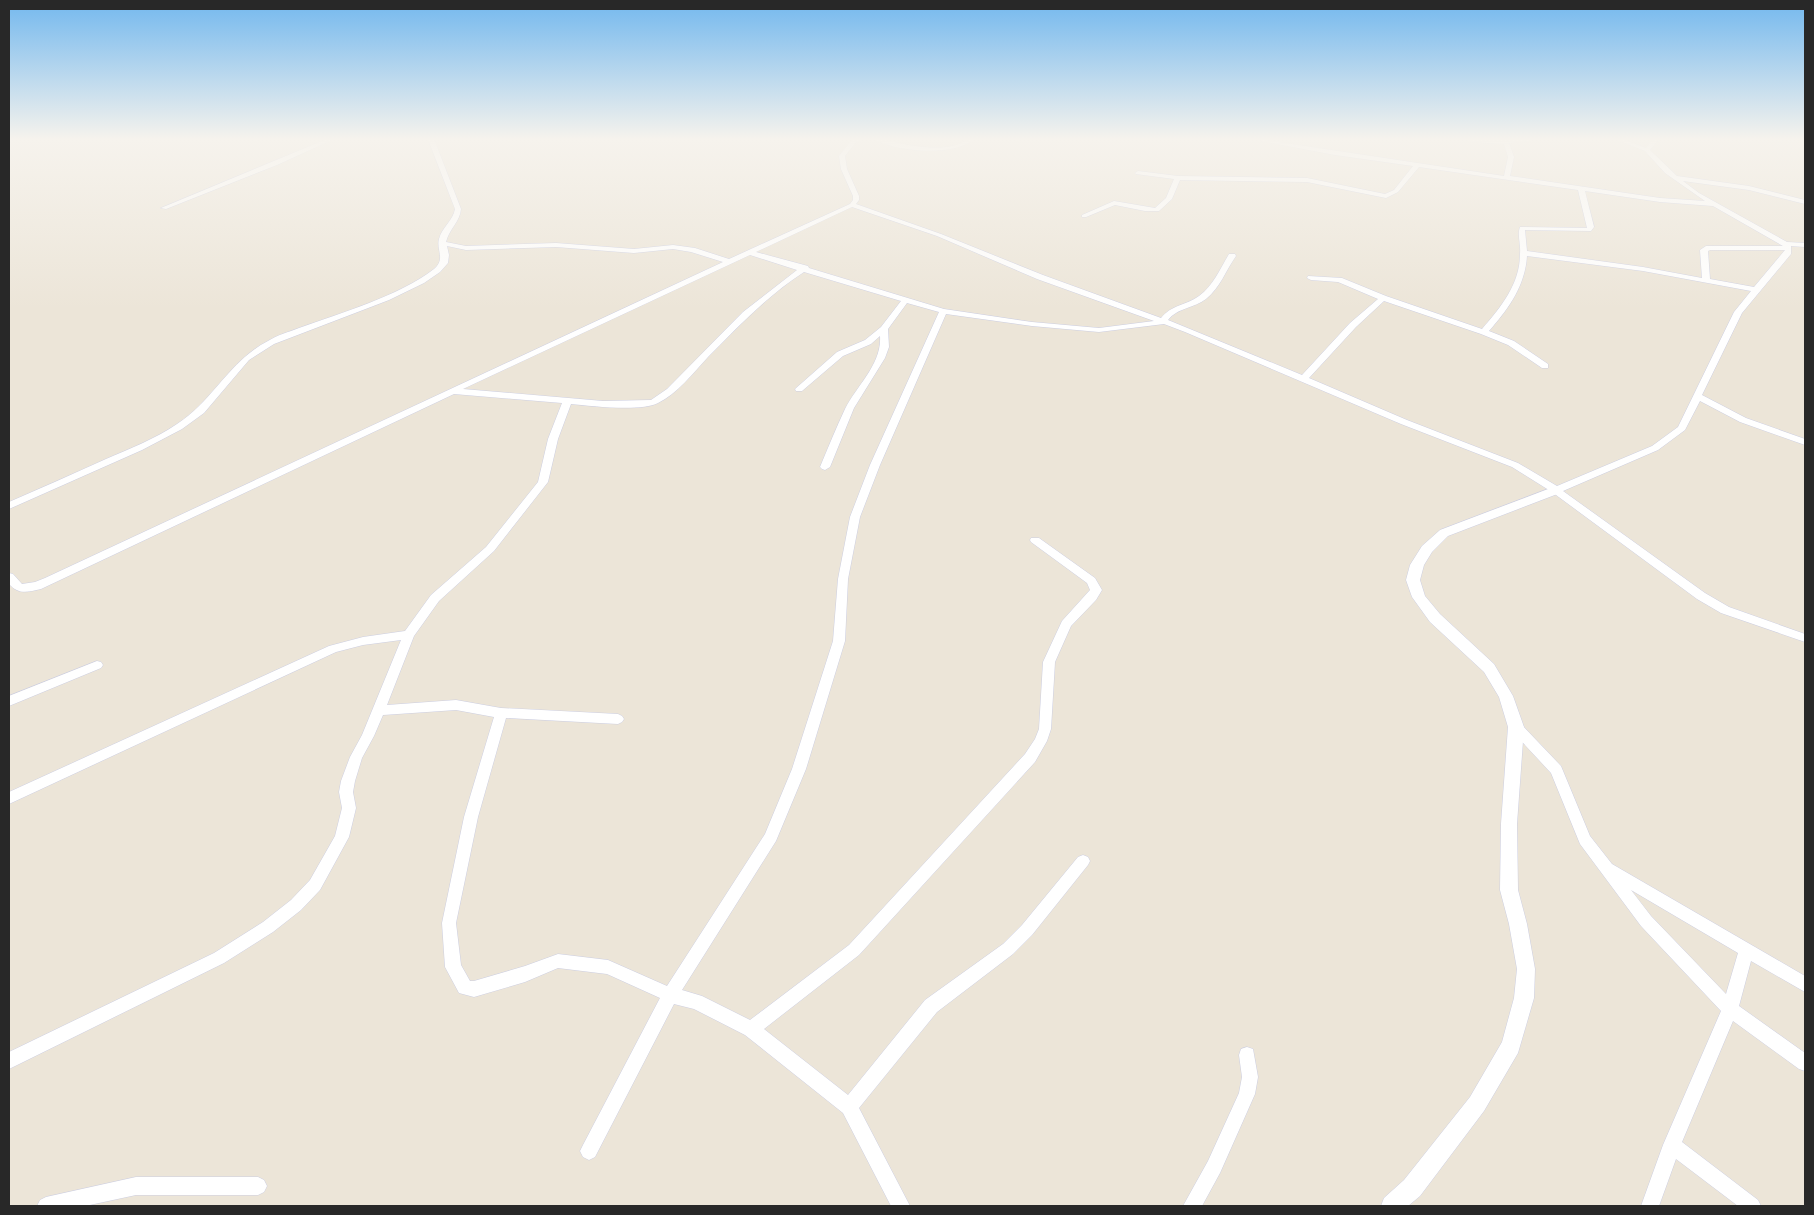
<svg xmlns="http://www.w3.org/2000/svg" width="1814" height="1215" font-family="Signika,sans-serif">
  <rect width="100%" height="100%" fill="#ece5d8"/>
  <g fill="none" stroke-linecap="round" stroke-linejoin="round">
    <defs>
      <path id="minor" d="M327,139H334L277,165L166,209L161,208Z
        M428,139H434L461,209C460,222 449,229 446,242L466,246L556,243L634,249L673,245L695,248L729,259L850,204L853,200V196L841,169L839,156L852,140L863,139L856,142L845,156L847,169L859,196V200L856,204L941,234L1043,275L1161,318C1171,305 1187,305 1199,296C1213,286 1220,269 1229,254H1235L1236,256C1226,270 1220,288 1206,299C1194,308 1177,308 1168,320L1302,375L1350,323L1378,299L1338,282L1311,280L1307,278L1308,276L1342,278L1386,296L1482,329C1501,307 1520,284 1520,254C1521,244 1517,235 1520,227L1587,228L1578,190L1419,167L1398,192L1386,198L1307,182L1180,180L1172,199L1159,211H1145L1115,205L1086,217H1082V215L1114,201L1155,208L1166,198L1174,179L1136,174L1135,173L1138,171L1178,176L1307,178L1385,194L1394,190L1413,166L1335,155L1261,141L1258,139L1504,176L1508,157L1504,144L1472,142L1469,140L1470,139L1506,140L1532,139L1529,141L1509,143L1514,157L1510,176L1660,198L1705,201L1665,173L1645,151L1615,139H1622L1646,148L1653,139H1659L1650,150L1677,176L1749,186L1805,200V204L1749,190L1683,181L1699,193L1787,242L1805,243V247L1791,246V254L1742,313L1702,395L1746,418L1805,439V445L1740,422L1700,401L1685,430L1658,450L1563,491L1705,593L1729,607L1805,634V642L1721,613L1697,599L1552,492L1512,467L1401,424L1185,332L1164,324L1099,332L1032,326L946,314L880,465L860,517L848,579L845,641L806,769L776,841L682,990L702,996L750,1020L849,945L1025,754L1035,739L1039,729L1043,662L1062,621L1090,590L1087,583L1031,542L1030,540L1031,538H1039L1095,578L1102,590L1096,600L1071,626L1055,662L1051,729L1047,741L1035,762L859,955L764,1029L848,1095L925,1000L1003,944L1022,925L1078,857L1083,855L1088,857L1090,861L1088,865L1032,935L1013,954L937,1012L859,1108L910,1206H891L843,1113L745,1035L694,1009L674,1004L595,1157L589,1160L583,1157L580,1151L583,1145L660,998L607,974L558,968L525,982L474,997L459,993L445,967L442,923L464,817L494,717L456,710L383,715L374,736L362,758L355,781L353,792L356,808L349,837L320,890L301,910L273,932L224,963L9,1069V1052L214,953L263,922L291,900L310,880L335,836L342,808L339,792L341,781L350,757L362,735L401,640L363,645L336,652L9,804V792L329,646L363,637L405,631L431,595L486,547L538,482L548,439L562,403L454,394L41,589C27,592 19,595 9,584V573L13,574L22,584L35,582L45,578L723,262L691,252L673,249L634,253L556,247L466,250L447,246L449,255L448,263L440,272L424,283L389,300L274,344L249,360L204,413L182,429L142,450L9,509V502C41,488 73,474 106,459C129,449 155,439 177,424C213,401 229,361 268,341C277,335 289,332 299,328C341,313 399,296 434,269C446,259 436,250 439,239C442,227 453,221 455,209ZM1585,191L1660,202L1713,206L1783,246H1706L1700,250L1702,278L1643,267L1527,251L1525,230L1591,231L1594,227ZM852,207L937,236L1037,279L1154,321L1099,328L1032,322L944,309L809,268L808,266L756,252ZM1710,250H1785L1754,287L1710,279L1708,251ZM750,255L797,270L743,312L667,389L651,400L603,401L463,389ZM1527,256L1643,271L1751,291L1734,312L1678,427L1652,446L1557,486L1518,463L1407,420L1309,378L1356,327L1384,301L1481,334L1508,345L1542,368H1548V364L1514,341L1489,331C1509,308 1525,286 1527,256ZM804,272L901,301L881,327L865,340L837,352L795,389L796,391H802L843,356L871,344L880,336C882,364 857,385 845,409C836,428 828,448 820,467L822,469L825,470L830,467L854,408L885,358L889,347L888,329L907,303L939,312L870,465L850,517L838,579L833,641L792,769L765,834L667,986L608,960L558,954L525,966L474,981H470L461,965L456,923L478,817L506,718L618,724L622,722L624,719L622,716L618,714L501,708L456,700L387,705L414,636L439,601L494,551L548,482L558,439L571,404C591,406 641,412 658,403C677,394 693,373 708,357C738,327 768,295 804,272Z
        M874,139C882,138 889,141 898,143C920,147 949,153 968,139H974C955,157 895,152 874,139Z
        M97,661L101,662L103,665L101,668L9,706V696Z
        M1516,722L1520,723L1561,766L1590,836L1612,864L1805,976V992L1751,961L1739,1006L1805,1053V1071L1799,1069L1733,1021L1682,1142L1758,1200L1761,1206H1738L1676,1159L1659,1206H1641L1663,1145L1721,1011L1641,926L1580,844L1551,773L1512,731L1510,727L1512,723ZM1631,890L1738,953L1726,994L1651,916Z
        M1247,1047L1253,1049L1258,1077L1255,1094L1220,1173L1202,1206H1183L1208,1161L1239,1093L1242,1077L1239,1055L1241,1049Z
        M136,1177H258L264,1180L267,1186L264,1192L258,1195H136L85,1206H37L40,1200L46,1197Z"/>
      <path id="tertiary" d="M1556,486L1562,490L1560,493L1448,536L1432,552L1424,565L1420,580L1425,596L1440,614L1494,664L1513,696L1524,727L1517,824L1518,890L1527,924L1535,969L1534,998L1518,1053L1484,1111L1420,1196L1408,1206H1381L1384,1198L1404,1180L1470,1097L1502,1042L1514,998L1517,969L1509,924L1500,890L1501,824L1508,727L1499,697L1484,672L1430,622L1412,597L1406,580L1410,565L1422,546L1440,530Z"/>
    </defs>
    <use href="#minor" stroke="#cdcfe2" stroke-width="1"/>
    <use href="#tertiary" stroke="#cdcfe2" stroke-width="1"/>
    <use href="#minor" fill="#fff" fill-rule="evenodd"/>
    <use href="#tertiary" fill="#fff" fill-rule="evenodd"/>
  </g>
  <linearGradient id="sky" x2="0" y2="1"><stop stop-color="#73b8ee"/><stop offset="0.45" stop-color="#f6f3ed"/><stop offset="1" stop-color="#f6f3ed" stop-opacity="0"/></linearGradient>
  <rect width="1814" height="309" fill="url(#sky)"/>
  <rect width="1814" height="1215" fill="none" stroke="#282828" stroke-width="20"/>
</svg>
